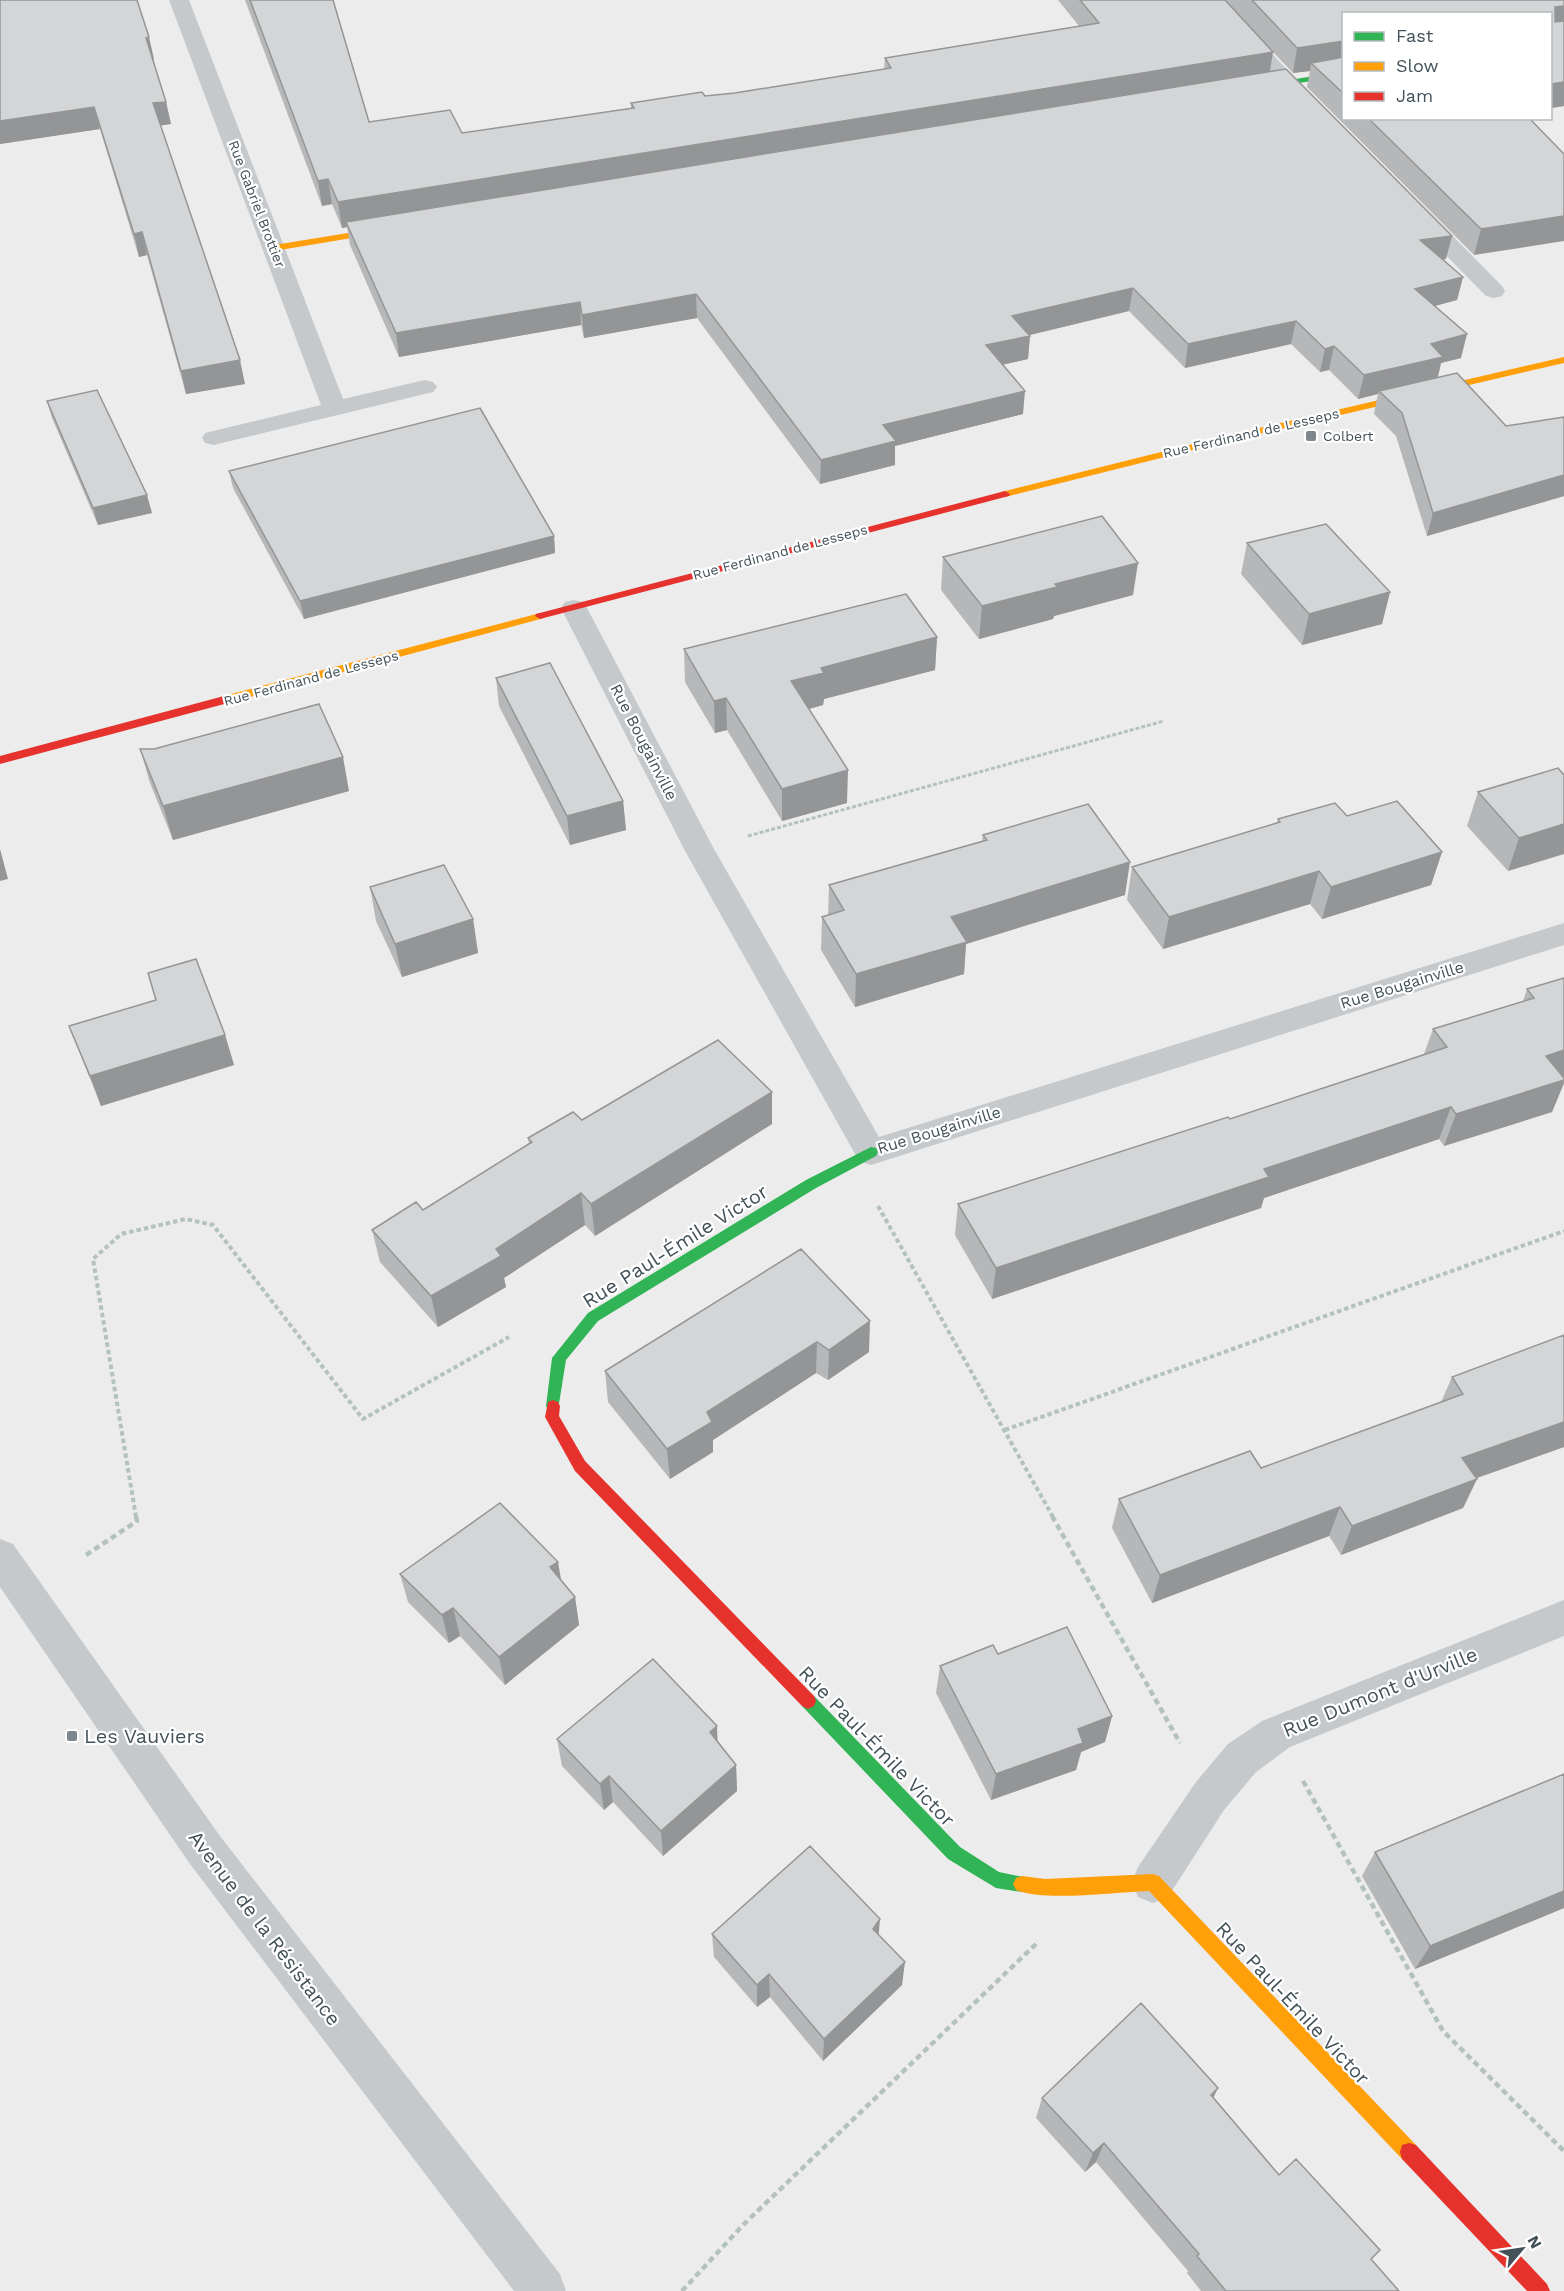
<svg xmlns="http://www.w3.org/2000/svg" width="1564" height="2291" font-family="'Work Sans',sans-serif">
  <rect width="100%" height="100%" fill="#edecec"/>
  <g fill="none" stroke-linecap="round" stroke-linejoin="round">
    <path stroke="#b3c2bb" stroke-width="3" stroke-dasharray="4 2" stroke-linecap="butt" d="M748,836L1164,721"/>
    <path stroke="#b3c2bb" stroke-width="4" stroke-dasharray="4.5 3" stroke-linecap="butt" d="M878,1206L1053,1517
      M1005,1430L1564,1231
      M136,1517L93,1259L121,1234L186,1219L213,1225L363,1419L509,1337"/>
    <path stroke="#b3c2bb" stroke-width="4.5" stroke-dasharray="6 4" stroke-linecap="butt" d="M1052,1516L1180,1743
      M86,1555L137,1521L136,1516
      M1303,1781L1443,2031L1564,2151
      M682,2291L743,2225L1036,1944"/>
    <path fill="#c5c9cc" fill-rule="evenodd" d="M169,0H189L343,399L425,380L433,382L437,387L433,392L214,445L205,443L202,438L205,433L321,405Z
      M1202,0H1223L1313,98L1316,102L1313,106H1299Z
      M1419,208L1427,210L1502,286L1505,291L1502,296L1494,298L1486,296L1411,220L1408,215L1411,210Z
      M574,600L583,602L587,608L714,849L879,1137L1564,923V945L871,1165L859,1161L684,849L561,608L565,602Z
      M0,1539L13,1544L220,1836L560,2274L566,2291H514L190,1864L0,1587Z
      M1564,1600V1636L1290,1747L1256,1772L1224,1810L1168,1897L1153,1903L1138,1897L1132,1882L1138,1867L1196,1782L1228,1744L1262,1721Z"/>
    <path fill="#30b455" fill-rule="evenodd" d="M1344,71V76L1254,90L1250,88L1254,86Z
      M871,1147L876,1148L878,1152L876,1156L816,1188L598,1321L566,1360L558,1410L553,1412L548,1410L546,1406L552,1358L588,1313L806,1180Z
      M808,1693L814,1696L960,1847L999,1872L1028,1878L1031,1884L1028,1890L1022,1892L996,1888L948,1859L802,1706L800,1701L802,1696Z"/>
    <path fill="#ff9f0a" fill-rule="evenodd" d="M391,226L394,227V231L274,251L269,248L274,245Z
      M1564,357V363L1233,440L1005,497L1000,494L1001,492L1233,434Z
      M540,613L544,614V618L224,704L218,700L220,697Z
      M1153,1874L1159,1876L1416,2145L1418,2152L1416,2159L1409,2161L1402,2159L1149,1891C1116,1892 1044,1902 1016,1890L1013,1884L1016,1878L1022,1876L1045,1879Z"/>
    <path fill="#e5322d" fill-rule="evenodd" d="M1005,491L1010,494L1009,496L540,619L535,616L536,614Z
      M224,696L228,697V703L0,764V756Z
      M553,1400L558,1402L560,1406L559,1416L585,1461L814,1696L816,1701L814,1706L808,1709L802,1706L575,1471L545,1417L548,1402Z
      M1409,2143L1416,2145L1547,2284L1550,2291H1527L1402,2159L1400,2152L1402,2145Z"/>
  </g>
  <path fill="#b6b7b8" d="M0,0L154,59H153L166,102L171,124L160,125L245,384L186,394L147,255L139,257L100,129L0,144Z
    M245,0H333L369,122L462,133L631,108V103L735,93L884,69L885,58L1079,26L1058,0H1564V106L1551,108V14H1344V118H1529L1474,255L1307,87L1310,71L1293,73L1257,35L1270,72L1446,259L1442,260L1463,277L1457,300L1434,306L1461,358L1441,363L1438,377L1506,426L1564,417V496L1427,536L1396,436L1374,414L1378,394L1358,399L1329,370L1320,372L1291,344L1185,368L1129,311L1030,335L1028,359L1002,365L1023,414L895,446V465L820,484L697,318L584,338L581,325L399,357L350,245L347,227L342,228L332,204L322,206Z
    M47,401L152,513L98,525L52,418Z
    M229,471L554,536L555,553L304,619L233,488Z
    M1247,543L1390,592L1382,624L1302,645L1241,574Z
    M943,557L1133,595L1054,616L1053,619L979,639L941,590Z
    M937,637L935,670L824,699L823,705L809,709L847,803L782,821L727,730L715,733L685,682L684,649Z
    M496,678L623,801L626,830L570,845L499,706Z
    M140,749L349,791L173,840L150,783Z
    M1558,768L1508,871L1467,826L1478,792Z
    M1347,816L1442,852L1431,885L1322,919L1310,904L1163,949L1127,900L1132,867L1277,823L1278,819Z
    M983,835L1125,895L966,944L964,974L855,1007L821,950L822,917L828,915L829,885L982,841Z
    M370,887L473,919L478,953L402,977L376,921Z
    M1564,978V1083L1552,1112L1444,1146L1439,1139L1264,1198L1261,1208L992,1299L955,1235L958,1204L1230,1119L1424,1054L1433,1029L1523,1001L1527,989Z
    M69,1026L225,1035L234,1065L101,1106Z
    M582,1120L772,1124L595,1236L585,1225L504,1278L506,1287L438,1327L380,1262L372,1230L423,1210L529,1145L528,1138Z
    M801,1249L869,1352L828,1380L816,1373L713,1440V1452L670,1479L608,1402L605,1371Z
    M1452,1377L1564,1447L1476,1478L1477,1479L1463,1508L1341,1555L1329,1536L1152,1603L1112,1528L1119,1499L1261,1468L1441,1402Z
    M400,1574L561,1580L575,1597L579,1625L505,1685L460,1636L449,1643L408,1602Z
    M998,1654L1112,1716L1105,1742L1081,1752L1076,1770L991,1800L936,1693L940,1666Z
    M557,1739L718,1742L736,1765L737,1791L663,1856L613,1802L604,1810L562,1766Z
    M1564,1774V1908L1415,1969L1362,1876L1375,1852Z
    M712,1934L879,1935L902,1985L823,2061L770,1997L757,2007L714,1957Z
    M1042,2098H1213L1279,2175L1372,2260L1399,2291H1201L1187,2273L1188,2271L1096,2162L1085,2172L1036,2118Z"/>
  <path fill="#949596" d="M1564,6V29L1551,31L1555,7Z
    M149,37L154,59L151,60L146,38Z
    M1344,41V66L1311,63L1310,71L1293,73L1297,48Z
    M1273,52L1269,77L346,222L347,227L342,228L338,202Z
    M1564,82V106L1551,108V84Z
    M166,102L171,124L158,126L153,103Z
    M94,107L100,129L0,144V121Z
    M328,179L332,204L322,206L318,181Z
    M1564,216V241L1474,255L1481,229Z
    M142,232L147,255L139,257L134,234Z
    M1452,236L1446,259L1415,264L1420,240Z
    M1463,277L1457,300L1409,313L1415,289Z
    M1133,288L1129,311L1009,340L1012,316Z
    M696,294L697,318L584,338L582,315Z
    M580,302L581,325L399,357L396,333Z
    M1296,321L1291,344L1185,368L1188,344Z
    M1467,334L1461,358L1441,363L1437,380L1379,391L1378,394L1358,399L1364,375L1431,344Z
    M1030,336L1028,359L984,369L986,345Z
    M1334,346L1329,370L1320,372L1325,349Z
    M240,360L245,384L186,394L181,371Z
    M1025,391L1023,414L895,446V465L820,484L821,460L883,425Z
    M1564,475V496L1427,536L1433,513Z
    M147,495L152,513L98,525L93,508Z
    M554,536L555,553L304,619L300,601Z
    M1138,563L1133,595L1054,616L1053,619L979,639L982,606L1055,584Z
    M1390,592L1382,624L1302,645L1309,614Z
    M937,637L935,670L824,699L823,705L791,714V681L821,668Z
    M726,698L727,730L715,733L714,701Z
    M343,757L349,791L173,840L163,806Z
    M848,770L847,803L782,821V789Z
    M623,801L626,830L570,845L567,816Z
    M1564,824V854L1508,871L1519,838Z
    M0,849L8,879L0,881Z
    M1442,852L1431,885L1322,919L1331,887Z
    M1130,862L1125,895L966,944L964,974L855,1007L856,974L951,917Z
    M1319,871L1310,904L1163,949L1169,917Z
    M473,919L478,953L402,977L395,944Z
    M225,1035L234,1065L101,1106L90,1076Z
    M1564,1050V1078L1546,1056Z
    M1564,1080V1083L1552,1112L1444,1146L1456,1114Z
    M772,1092V1124L595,1236L591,1204Z
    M1451,1107L1439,1139L1264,1198L1261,1208L992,1299L996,1268L1264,1169Z
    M581,1193L585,1225L504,1278L506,1287L438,1327L431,1296L496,1249Z
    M870,1321L869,1352L828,1380L829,1350Z
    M817,1342L816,1373L713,1440V1452L670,1479L667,1449L707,1412Z
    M1564,1422V1447L1449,1488L1462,1458Z
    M1477,1479L1463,1508L1341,1555L1352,1526Z
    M1340,1507L1329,1536L1152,1603L1160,1575Z
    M558,1562L563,1591L550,1567Z
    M575,1597L579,1625L505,1685L499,1657Z
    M453,1608L460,1636L449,1643L442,1615Z
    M1112,1716L1105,1742L1081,1752L1076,1770L991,1800L996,1774L1078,1729Z
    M717,1726L718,1752L710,1732Z
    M736,1765L737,1791L663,1856L661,1831Z
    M609,1776L613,1802L604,1810L600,1784Z
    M1564,1891V1908L1415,1969L1430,1946Z
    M880,1919L878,1943L873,1929Z
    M905,1962L902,1985L823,2061L824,2039Z
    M769,1974L770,1997L757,2007V1985Z
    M1218,2088L1208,2109L1211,2095Z
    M1104,2143L1096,2162L1085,2172L1093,2153Z"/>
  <path fill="#d4d5d6" stroke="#949596" stroke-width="1.5" d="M0,0H137L149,37L146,38L166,102L153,103L240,360L181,371L142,232L134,234L94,107L0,121Z
    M250,0H333L369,122L450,110L462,133L634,108L631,103L702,92L705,96L735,93L891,68L885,58L1099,23L1080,0H1225L1273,52L338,202L328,179L318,181Z
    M1252,0H1564V6L1555,7V22L1564,21V82L1551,84V14H1344V41L1297,48Z
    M1344,57V94L1311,63Z
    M1286,69L1452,236L1420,240L1463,277L1415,289L1467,334L1431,344L1443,357L1364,375L1334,346L1325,349L1296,321L1188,344L1133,288L1012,316L1030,336L986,345L1025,391L883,425L896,441L821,460L696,294L582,315L580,302L396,333L346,222Z
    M1368,118H1529L1564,154V216L1481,229Z
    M1457,373L1506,426L1564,417V475L1433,513L1402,413L1379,391Z
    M97,390L147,495L93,508L47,401Z
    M480,408L554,536L300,601L229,471Z
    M1102,516L1138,563L1055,584L1057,587L982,606L943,557Z
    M1326,524L1390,592L1309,614L1247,543Z
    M906,594L937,637L821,668L824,673L791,681L848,770L782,789L726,698L714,701L684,649Z
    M550,663L623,801L567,816L496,678Z
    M319,704L343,757L163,806L140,749H154Z
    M1558,768L1564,775V824L1519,838L1478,792Z
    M1397,801L1442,852L1331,887L1319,871L1169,917L1132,867L1280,822L1278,819L1335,803L1347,816Z
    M1088,804L1130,862L951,917L967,942L856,974L822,917L844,910L829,885L987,840L983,835Z
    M444,865L473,919L395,944L370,887Z
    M196,959L225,1035L90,1076L69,1026L156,1000L148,973Z
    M1564,978V1050L1546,1056L1564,1078V1080L1456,1114L1451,1107L1264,1169L1269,1177L996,1268L958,1204L1228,1117L1230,1119L1447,1047L1433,1029L1534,998L1527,989Z
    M718,1040L772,1092L591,1204L581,1193L496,1249L501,1256L431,1296L372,1230L416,1202L423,1210L532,1142L528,1138L573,1112L582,1120Z
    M801,1249L870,1321L829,1350L817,1342L707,1412L712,1422L667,1449L605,1371Z
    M1564,1335V1422L1462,1458L1477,1479L1352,1526L1340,1507L1160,1575L1119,1499L1250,1451L1261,1468L1463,1394L1452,1377Z
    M500,1503L558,1562L550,1567L575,1597L499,1657L453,1608L442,1615L400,1574Z
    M1067,1627L1112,1716L1078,1729L1083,1743L996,1774L940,1666L993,1645L998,1654Z
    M653,1659L717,1726L710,1732L736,1765L661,1831L609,1776L600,1784L557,1739Z
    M1564,1774V1891L1430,1946L1375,1852Z
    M810,1846L880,1919L873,1929L905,1962L824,2039L769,1974L757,1985L712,1934Z
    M1141,2003L1218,2088L1211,2095L1279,2175L1296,2159L1380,2250L1371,2259L1399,2291H1226L1197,2256L1199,2254L1104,2143L1093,2153L1042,2098Z"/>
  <g fill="#7e888c" stroke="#fff" stroke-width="2">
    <rect x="1305" y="430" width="12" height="12" rx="3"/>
    <rect x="66" y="1730" width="12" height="12" rx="3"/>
  </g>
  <g text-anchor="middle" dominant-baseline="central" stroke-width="4.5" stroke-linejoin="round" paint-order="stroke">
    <g font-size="14" fill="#435259" stroke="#fff">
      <text transform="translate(257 204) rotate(69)">Rue Gabriel Brottier</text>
      <text transform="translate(1251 433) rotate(-13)">Rue Ferdinand de Lesseps</text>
      <text transform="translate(780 552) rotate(-15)">Rue Ferdinand de Lesseps</text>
      <text transform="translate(311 678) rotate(-15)">Rue Ferdinand de Lesseps</text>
    </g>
    <g font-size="14" fill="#435259" stroke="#fff" text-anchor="start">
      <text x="1323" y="436">Colbert</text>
    </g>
    <g font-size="16" fill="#435259" stroke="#fff">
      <text transform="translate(644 742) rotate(63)">Rue Bougainville</text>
      <text transform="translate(1402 985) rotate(-17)">Rue Bougainville</text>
      <text transform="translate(939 1130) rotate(-17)">Rue Bougainville</text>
    </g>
    <g font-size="20" fill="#435259" stroke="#fff">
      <text transform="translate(675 1246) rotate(-32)">Rue Paul-Émile Victor</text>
      <text transform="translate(1380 1692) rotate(-22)">Rue Dumont d'Urville</text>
      <text transform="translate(877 1746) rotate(46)">Rue Paul-Émile Victor</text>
      <text transform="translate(265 1928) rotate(53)">Avenue de la Résistance</text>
      <text transform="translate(1293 2003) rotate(47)">Rue Paul-Émile Victor</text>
    </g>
    <g font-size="20" fill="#435259" stroke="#fff" text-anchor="start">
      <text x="84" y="1736">Les Vauviers</text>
    </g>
  </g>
  <rect x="1342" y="12" width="210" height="108" fill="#ffffff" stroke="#b4babd" stroke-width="1.5"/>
  <rect x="1354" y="32" width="30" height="9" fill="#30b455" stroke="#b4babd" stroke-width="1.5"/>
  <text x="1396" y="42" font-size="18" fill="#435259">Fast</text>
  <rect x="1354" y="62" width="30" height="9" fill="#ff9f0a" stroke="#b4babd" stroke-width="1.5"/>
  <text x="1396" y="72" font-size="18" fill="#435259">Slow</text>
  <rect x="1354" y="92" width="30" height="9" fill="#e5322d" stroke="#b4babd" stroke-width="1.5"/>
  <text x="1396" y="102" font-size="18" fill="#435259">Jam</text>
  <g transform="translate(1522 2249) rotate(61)" stroke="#ffffff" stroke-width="4.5" paint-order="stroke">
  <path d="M0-4.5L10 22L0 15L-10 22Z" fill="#435259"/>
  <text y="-9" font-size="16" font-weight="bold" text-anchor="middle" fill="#435259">N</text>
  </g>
</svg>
